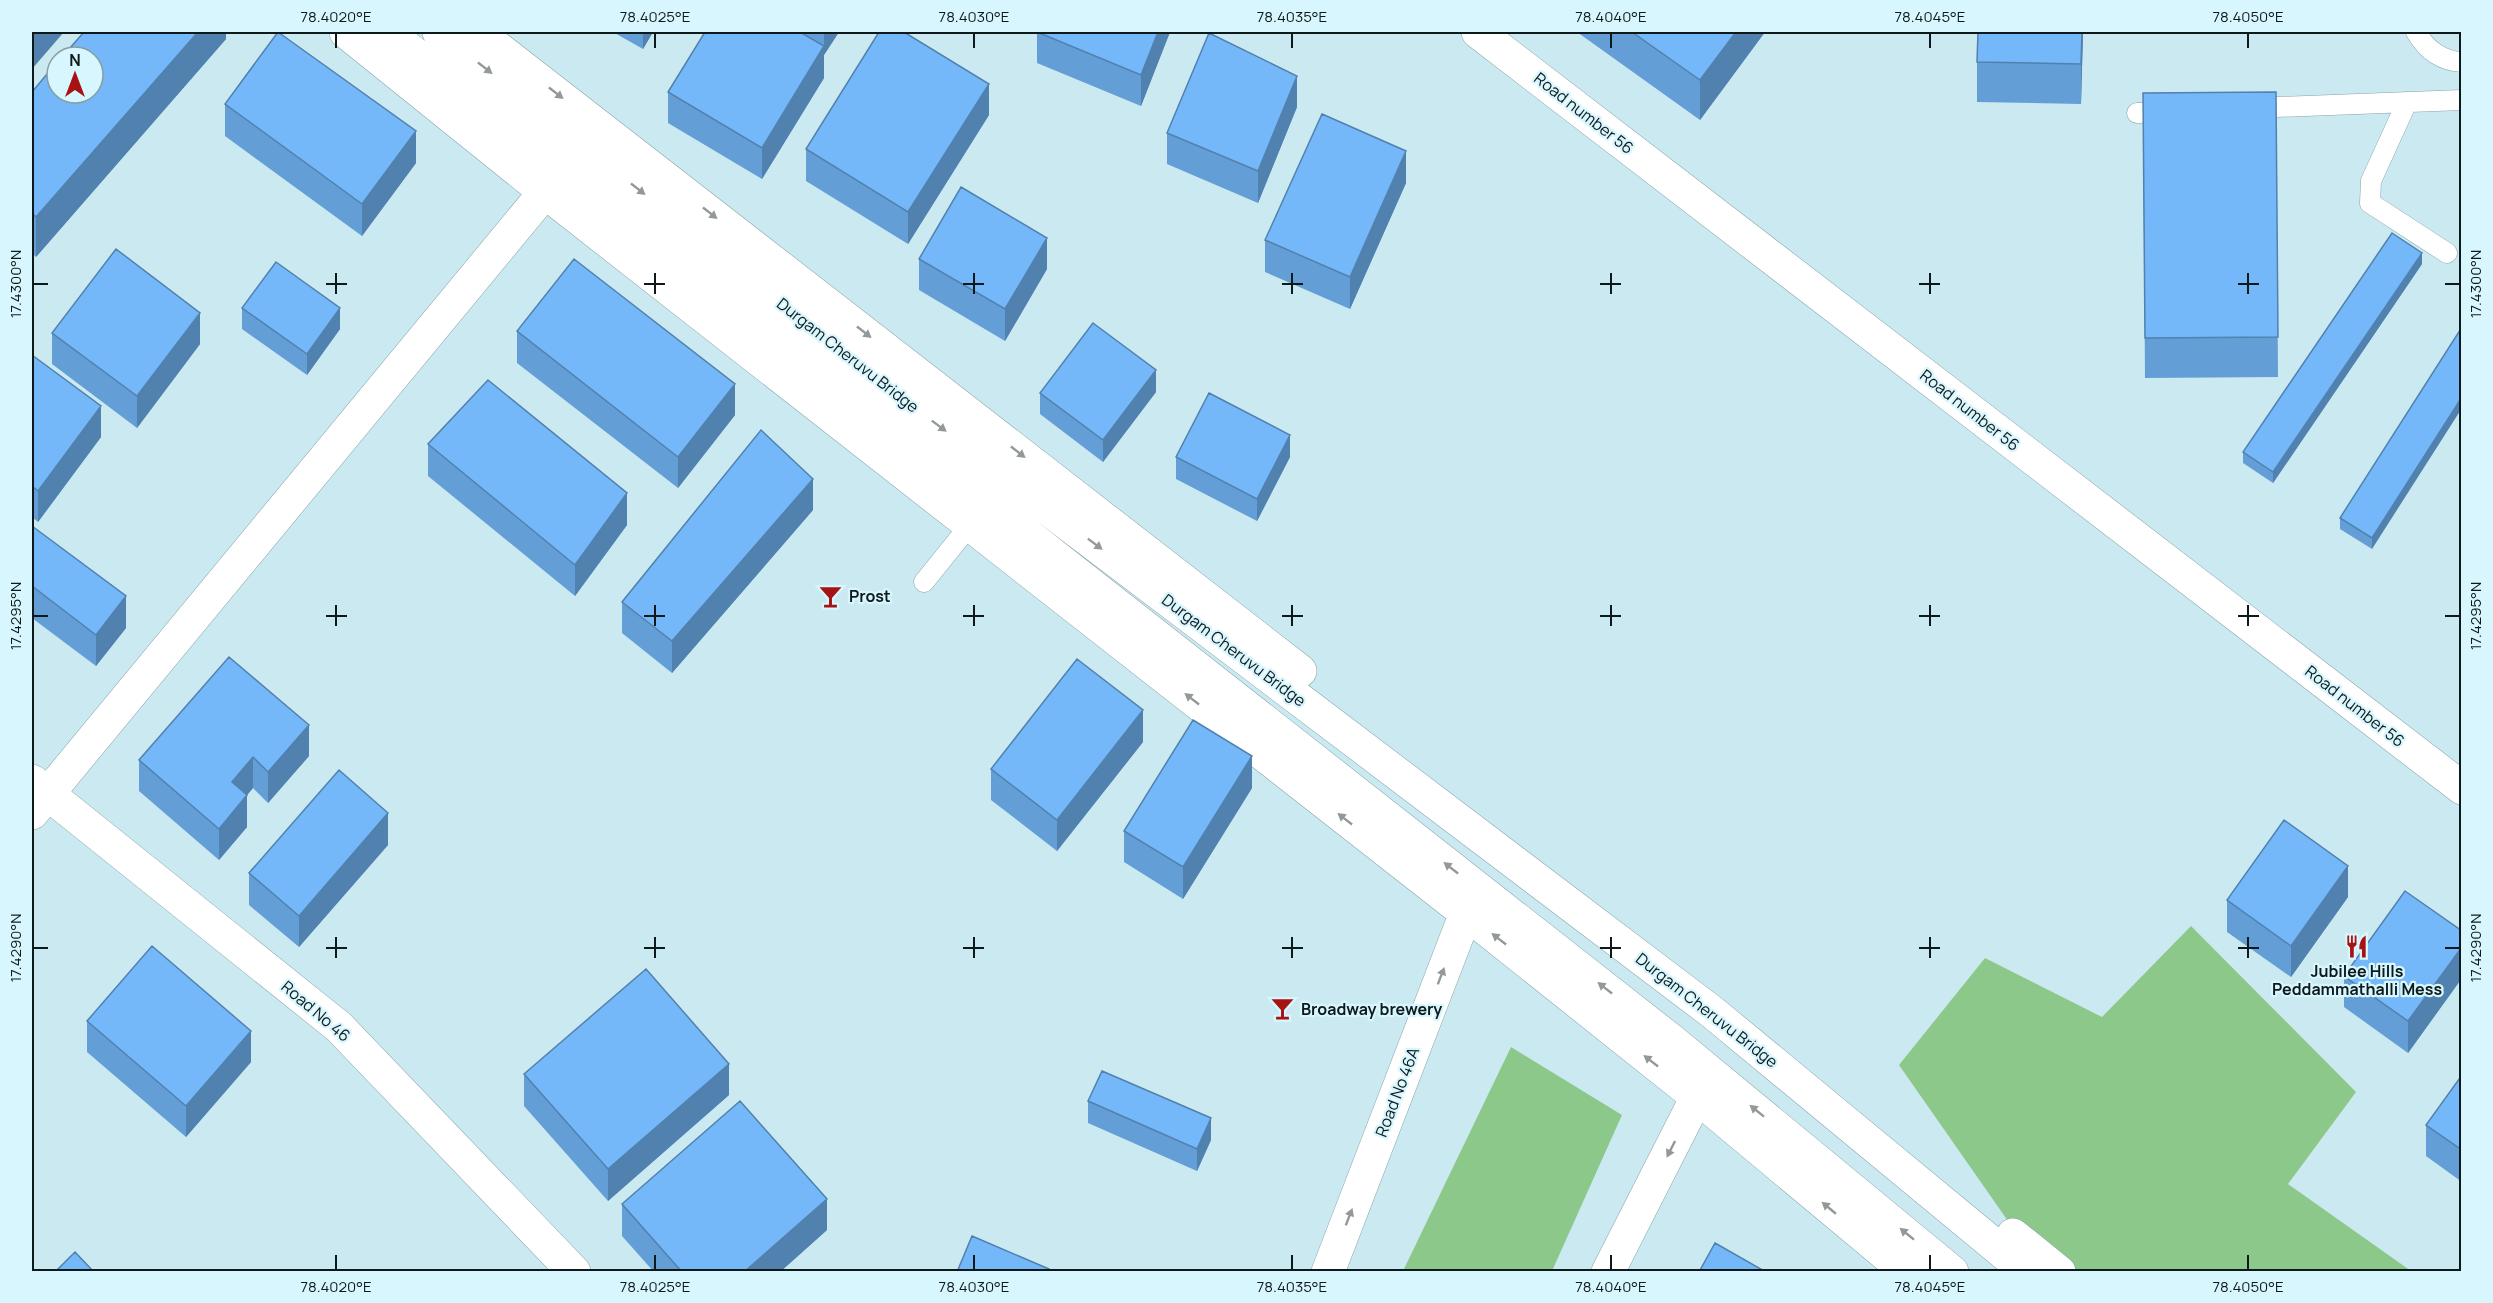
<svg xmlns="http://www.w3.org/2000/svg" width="2493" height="1303" font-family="Manrope,sans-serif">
  <rect width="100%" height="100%" fill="#cbe9f0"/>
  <path fill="#8dc88b" d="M2191,926L2356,1092L2288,1184L2411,1271H2043L1899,1065L1985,958L2102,1017Z
    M1511,1047L1622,1115L1552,1271H1403Z"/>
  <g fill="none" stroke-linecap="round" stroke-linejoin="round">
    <defs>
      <path id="service" d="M2416,32C2426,49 2441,61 2462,62
        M2407,102L2371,181L2370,203L2447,253
        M2251,108L2462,100
        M2137,113L2168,112
        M924,582L970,525"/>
      <path id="minor" d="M32,781L339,1027L574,1272
        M32,813L545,192"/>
      <path id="tertiary" d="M1478,32L2462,788"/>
      <path id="secondary" d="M346,32L545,192L1466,913L1697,1097L1907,1272
        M387,32L1672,1041L1952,1272
        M439,32L879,381L1712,1012L2027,1272
        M477,32L1300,671
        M2013,1235L2059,1272
        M1328,1272L1466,913
        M1608,1272L1697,1097"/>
    </defs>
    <use href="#service" stroke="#88a4ab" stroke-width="21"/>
    <use href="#minor" stroke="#88a4ab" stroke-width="34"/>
    <use href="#tertiary" stroke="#88a4ab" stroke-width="34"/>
    <use href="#secondary" stroke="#88a4ab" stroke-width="34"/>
    <use href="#service" stroke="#fff" stroke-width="20"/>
    <use href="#minor" stroke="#fff" stroke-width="33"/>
    <use href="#tertiary" stroke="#fff" stroke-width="33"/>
    <use href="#secondary" stroke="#fff" stroke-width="33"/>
  </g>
  <path fill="#649ed6" d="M226,32V39L36,257L32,253V92Z
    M613,32H653L643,49Z
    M705,32H839L824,55V78L762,179L668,123V92Z
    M1037,32H1170L1141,106L1037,63Z
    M1577,32H1765L1700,120Z
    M2083,32L2081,104L1977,102V62Z
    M2276,92L2278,377L2145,378L2143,93Z
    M225,104L416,163L362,236L225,136Z
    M1297,107L1258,203L1167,164V133Z
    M989,115L908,244L806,181V149Z
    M1406,183L1350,309L1265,272V240Z
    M919,259L1047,269L1005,341L919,290Z
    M2422,264L2273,483L2243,463V452Z
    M242,308L340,329L307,375L242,329Z
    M2462,327L2372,549L2340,529V518Z
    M517,331L735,415L678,488L517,363Z
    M52,333L200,344L137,428L52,364Z
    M32,355L101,437L38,522L32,517Z
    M1156,392L1103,462L1040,414V393Z
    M428,444L627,525L575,596L428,476Z
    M1176,457H1290L1257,521L1176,479Z
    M813,510L672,673L622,633V602Z
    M32,526L126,628L96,666L32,618Z
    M1143,742L1057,851L991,800V769Z
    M309,756L268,803L253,788L247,795V827L219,860L139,791V760Z
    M1252,788L1183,899L1124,862V831Z
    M388,845L299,947L249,905V873Z
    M2348,897L2291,977L2227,932V900Z
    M2462,931V978L2408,1053L2344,1007V976Z
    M87,1021L251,1062L186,1137L87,1052Z
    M524,1074L729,1095L608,1201L524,1106Z
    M2462,1075V1182L2426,1156V1125Z
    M1088,1101L1211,1140L1197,1171L1088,1123Z
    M622,1204L827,1230L780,1272H654L622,1236Z"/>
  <path fill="#5181ae" d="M37,32H64L32,69V37Z
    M198,32H226V39L36,257V217Z
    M643,32H653L643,49Z
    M824,32H839L824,55V78L762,179V148L824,46Z
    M1158,32H1170L1141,106V75Z
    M1736,32H1765L1700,120V80Z
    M2082,32H2083L2081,104V64Z
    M1297,76V107L1258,203V171Z
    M989,84V115L908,244V212Z
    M416,131V163L362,236V204Z
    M1406,151V183L1350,309V277Z
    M1047,238V269L1005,341V309Z
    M2422,253V264L2273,483V472Z
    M340,308V329L307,375V354Z
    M200,313V344L137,428V396Z
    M1156,370V392L1103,462V440Z
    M735,384V415L678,488V457Z
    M2462,397V408L2372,549V538Z
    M101,406V437L38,522V491Z
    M1290,435V457L1257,521V499Z
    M813,479V510L672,673V641Z
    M627,493V525L575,596V565Z
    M126,596V628L96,666V635Z
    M1143,710V742L1057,851V820Z
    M309,725V756L268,803V772Z
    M1252,756V788L1183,899V867Z
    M253,757V788L232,813V782Z
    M247,795V827L219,860V829Z
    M388,813V845L299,947V916Z
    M2348,866V897L2291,977V946Z
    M2462,947V978L2408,1053V1021Z
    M251,1031V1062L186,1137V1106Z
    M729,1064V1095L608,1201V1169Z
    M1211,1118V1140L1197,1171V1149Z
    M827,1199V1230L780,1272H744Z"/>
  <path fill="#74b8f9" stroke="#5181ae" stroke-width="1.5" d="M32,32H37L32,37Z
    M84,32H198L36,217L32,213V92L57,62V93H93V57H62Z
    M278,32L416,131L362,204L225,104Z
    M705,32H800L824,46L762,148L668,92Z
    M879,32H904L989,84L908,212L806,149Z
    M1037,32H1158L1141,75Z
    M1632,32H1736L1700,80Z
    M1978,32H2082L2081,64L1977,62Z
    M1209,33L1297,76L1258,171L1167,133Z
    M2276,92L2278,337L2145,338L2143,93Z
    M1322,114L1406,151L1350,277L1265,240Z
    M961,187L1047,238L1005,309L919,259Z
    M2392,233L2422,253L2273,472L2243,452Z
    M116,249L200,313L137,396L52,333Z
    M574,259L735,384L678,457L517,331Z
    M276,262L340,308L307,354L242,308Z
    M1093,323L1156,370L1103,440L1040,393Z
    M2462,327V397L2372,538L2340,518Z
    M32,355L101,406L38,491L32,486Z
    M488,380L627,493L575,565L428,444Z
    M1209,393L1290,435L1257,499L1176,457Z
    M761,430L813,479L672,641L622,602Z
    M32,526L126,596L96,635L32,586Z
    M229,657L309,725L268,772L253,757L232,782L247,795L219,829L139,760Z
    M1077,659L1143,710L1057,820L991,769Z
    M1193,720L1252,756L1183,867L1124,831Z
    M339,770L388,813L299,916L249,873Z
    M2284,820L2348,866L2291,946L2227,900Z
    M2405,891L2462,931V947L2408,1021L2344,976Z
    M152,946L251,1031L186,1106L87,1021Z
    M646,969L729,1064L608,1169L524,1074Z
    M1102,1071L1211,1118L1197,1149L1088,1101Z
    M2462,1075V1150L2426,1125Z
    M740,1101L827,1199L744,1272H682L622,1204Z
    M972,1236L1049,1269L1048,1272H957Z
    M1715,1243L1766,1272H1699Z
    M75,1252L94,1272H55Z"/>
  <defs><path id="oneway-solid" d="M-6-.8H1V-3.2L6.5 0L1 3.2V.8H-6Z" transform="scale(1.5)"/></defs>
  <g fill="#939899">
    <use href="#oneway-solid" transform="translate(485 68) rotate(38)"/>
    <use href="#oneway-solid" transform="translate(556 93) rotate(38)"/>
    <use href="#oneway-solid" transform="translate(638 189) rotate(38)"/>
    <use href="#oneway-solid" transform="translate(710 213) rotate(38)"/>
    <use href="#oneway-solid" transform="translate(864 332) rotate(38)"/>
    <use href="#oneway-solid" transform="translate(939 426) rotate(37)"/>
    <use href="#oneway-solid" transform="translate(1018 452) rotate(38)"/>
    <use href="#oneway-solid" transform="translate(1095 544) rotate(37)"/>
    <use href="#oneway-solid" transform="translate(1192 699) rotate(-142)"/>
    <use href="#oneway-solid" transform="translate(1345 819) rotate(-142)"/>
    <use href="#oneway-solid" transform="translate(1451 868) rotate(-142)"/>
    <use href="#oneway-solid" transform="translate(1499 939) rotate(-142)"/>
    <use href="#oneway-solid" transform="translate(1441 976) rotate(-69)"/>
    <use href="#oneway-solid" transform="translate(1605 988) rotate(-142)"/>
    <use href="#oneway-solid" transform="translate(1651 1061) rotate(-142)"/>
    <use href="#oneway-solid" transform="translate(1757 1111) rotate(-141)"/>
    <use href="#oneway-solid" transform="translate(1671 1149) rotate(117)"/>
    <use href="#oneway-solid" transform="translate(1829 1208) rotate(-140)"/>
    <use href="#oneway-solid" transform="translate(1349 1217) rotate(-69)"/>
    <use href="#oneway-solid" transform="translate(1907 1234) rotate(-141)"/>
  </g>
  <path fill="none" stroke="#0e191c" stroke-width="2" d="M336,33V48M655,33V48M974,33V48M1292,33V48M1611,33V48M1930,33V48M2248,33V48M336,273V294M655,273V294M974,273V294M1292,273V294M1611,273V294M1930,273V294M2248,273V294M33,284H48M326,284H347M644,284H665M963,284H984M1282,284H1303M1600,284H1621M1919,284H1940M2238,284H2259M2445,284H2460M336,605V626M655,605V626M974,605V626M1292,605V626M1611,605V626M1930,605V626M2248,605V626M33,616H48M326,616H347M644,616H665M963,616H984M1282,616H1303M1600,616H1621M1919,616H1940M2238,616H2259M2445,616H2460M336,937V958M655,937V958M974,937V958M1292,937V958M1611,937V958M1930,937V958M2248,937V958M33,948H48M326,948H347M644,948H665M963,948H984M1282,948H1303M1600,948H1621M1919,948H1940M2238,948H2259M2445,948H2460M336,1255V1270M655,1255V1270M974,1255V1270M1292,1255V1270M1611,1255V1270M1930,1255V1270M2248,1255V1270"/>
  <defs>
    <symbol id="bar-bare" viewBox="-9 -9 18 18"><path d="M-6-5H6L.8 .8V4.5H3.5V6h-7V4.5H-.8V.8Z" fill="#a71215" stroke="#d8f6fd" stroke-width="2.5" paint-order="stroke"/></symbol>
    <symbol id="restaurant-bare" viewBox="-9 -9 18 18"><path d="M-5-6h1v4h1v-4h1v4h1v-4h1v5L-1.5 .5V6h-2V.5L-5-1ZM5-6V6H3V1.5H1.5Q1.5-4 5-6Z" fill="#a71215" stroke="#d8f6fd" stroke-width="2.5" paint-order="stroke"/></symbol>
  </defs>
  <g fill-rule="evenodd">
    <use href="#bar-bare" x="814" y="580" width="33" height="33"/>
    <use href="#restaurant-bare" x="2340" y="930" width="33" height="33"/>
    <use href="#bar-bare" x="1266" y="992" width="33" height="33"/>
  </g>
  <g text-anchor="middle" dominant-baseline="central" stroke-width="4.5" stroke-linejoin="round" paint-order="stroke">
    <g font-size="16" fill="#0e191c" stroke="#d8f6fd">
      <text transform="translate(1584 113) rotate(38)">Road number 56</text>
      <text transform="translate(848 355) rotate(38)">Durgam Cheruvu Bridge</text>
      <text transform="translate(1970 410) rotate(38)">Road number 56</text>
      <text transform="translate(1234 650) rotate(37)">Durgam Cheruvu Bridge</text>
      <text transform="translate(2355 706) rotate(38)">Road number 56</text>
      <text transform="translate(1707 1010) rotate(38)">Durgam Cheruvu Bridge</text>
      <text transform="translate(316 1011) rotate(40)">Road No 46</text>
      <text transform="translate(1397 1092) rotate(-69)">Road No 46A</text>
    </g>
    <g font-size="16" font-weight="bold" fill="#0e191c" stroke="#d8f6fd" text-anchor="start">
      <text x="849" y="596">Prost</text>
      <text x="2357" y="971" text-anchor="middle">Jubilee Hills<tspan x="2357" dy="18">Peddammathalli Mess</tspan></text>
      <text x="1301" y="1009">Broadway brewery</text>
    </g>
  </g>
  <rect width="2493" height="1303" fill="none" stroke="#d8f6fd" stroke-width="66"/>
  <g transform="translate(75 75)"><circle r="28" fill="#d8f6fd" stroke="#879ea3" stroke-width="1.5"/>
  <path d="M0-4.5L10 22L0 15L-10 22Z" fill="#a71215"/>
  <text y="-9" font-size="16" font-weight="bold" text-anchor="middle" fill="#0e191c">N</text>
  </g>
  <rect x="33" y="33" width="2427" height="1237" fill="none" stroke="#0e191c" stroke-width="2"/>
  <g font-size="15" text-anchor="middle" fill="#0e191c">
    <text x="336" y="22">78.4020°E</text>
    <text x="655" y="22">78.4025°E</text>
    <text x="974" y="22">78.4030°E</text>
    <text x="1292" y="22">78.4035°E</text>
    <text x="1611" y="22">78.4040°E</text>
    <text x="1930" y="22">78.4045°E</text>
    <text x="2248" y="22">78.4050°E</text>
    <text transform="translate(16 284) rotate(-90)" y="5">17.4300°N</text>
    <text transform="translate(2476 284) rotate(-90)" y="5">17.4300°N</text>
    <text transform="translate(16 616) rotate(-90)" y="5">17.4295°N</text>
    <text transform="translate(2476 616) rotate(-90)" y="5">17.4295°N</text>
    <text transform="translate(16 948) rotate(-90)" y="5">17.4290°N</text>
    <text transform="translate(2476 948) rotate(-90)" y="5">17.4290°N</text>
    <text x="336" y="1292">78.4020°E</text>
    <text x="655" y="1292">78.4025°E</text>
    <text x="974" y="1292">78.4030°E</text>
    <text x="1292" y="1292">78.4035°E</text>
    <text x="1611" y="1292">78.4040°E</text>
    <text x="1930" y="1292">78.4045°E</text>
    <text x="2248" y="1292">78.4050°E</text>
  </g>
</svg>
